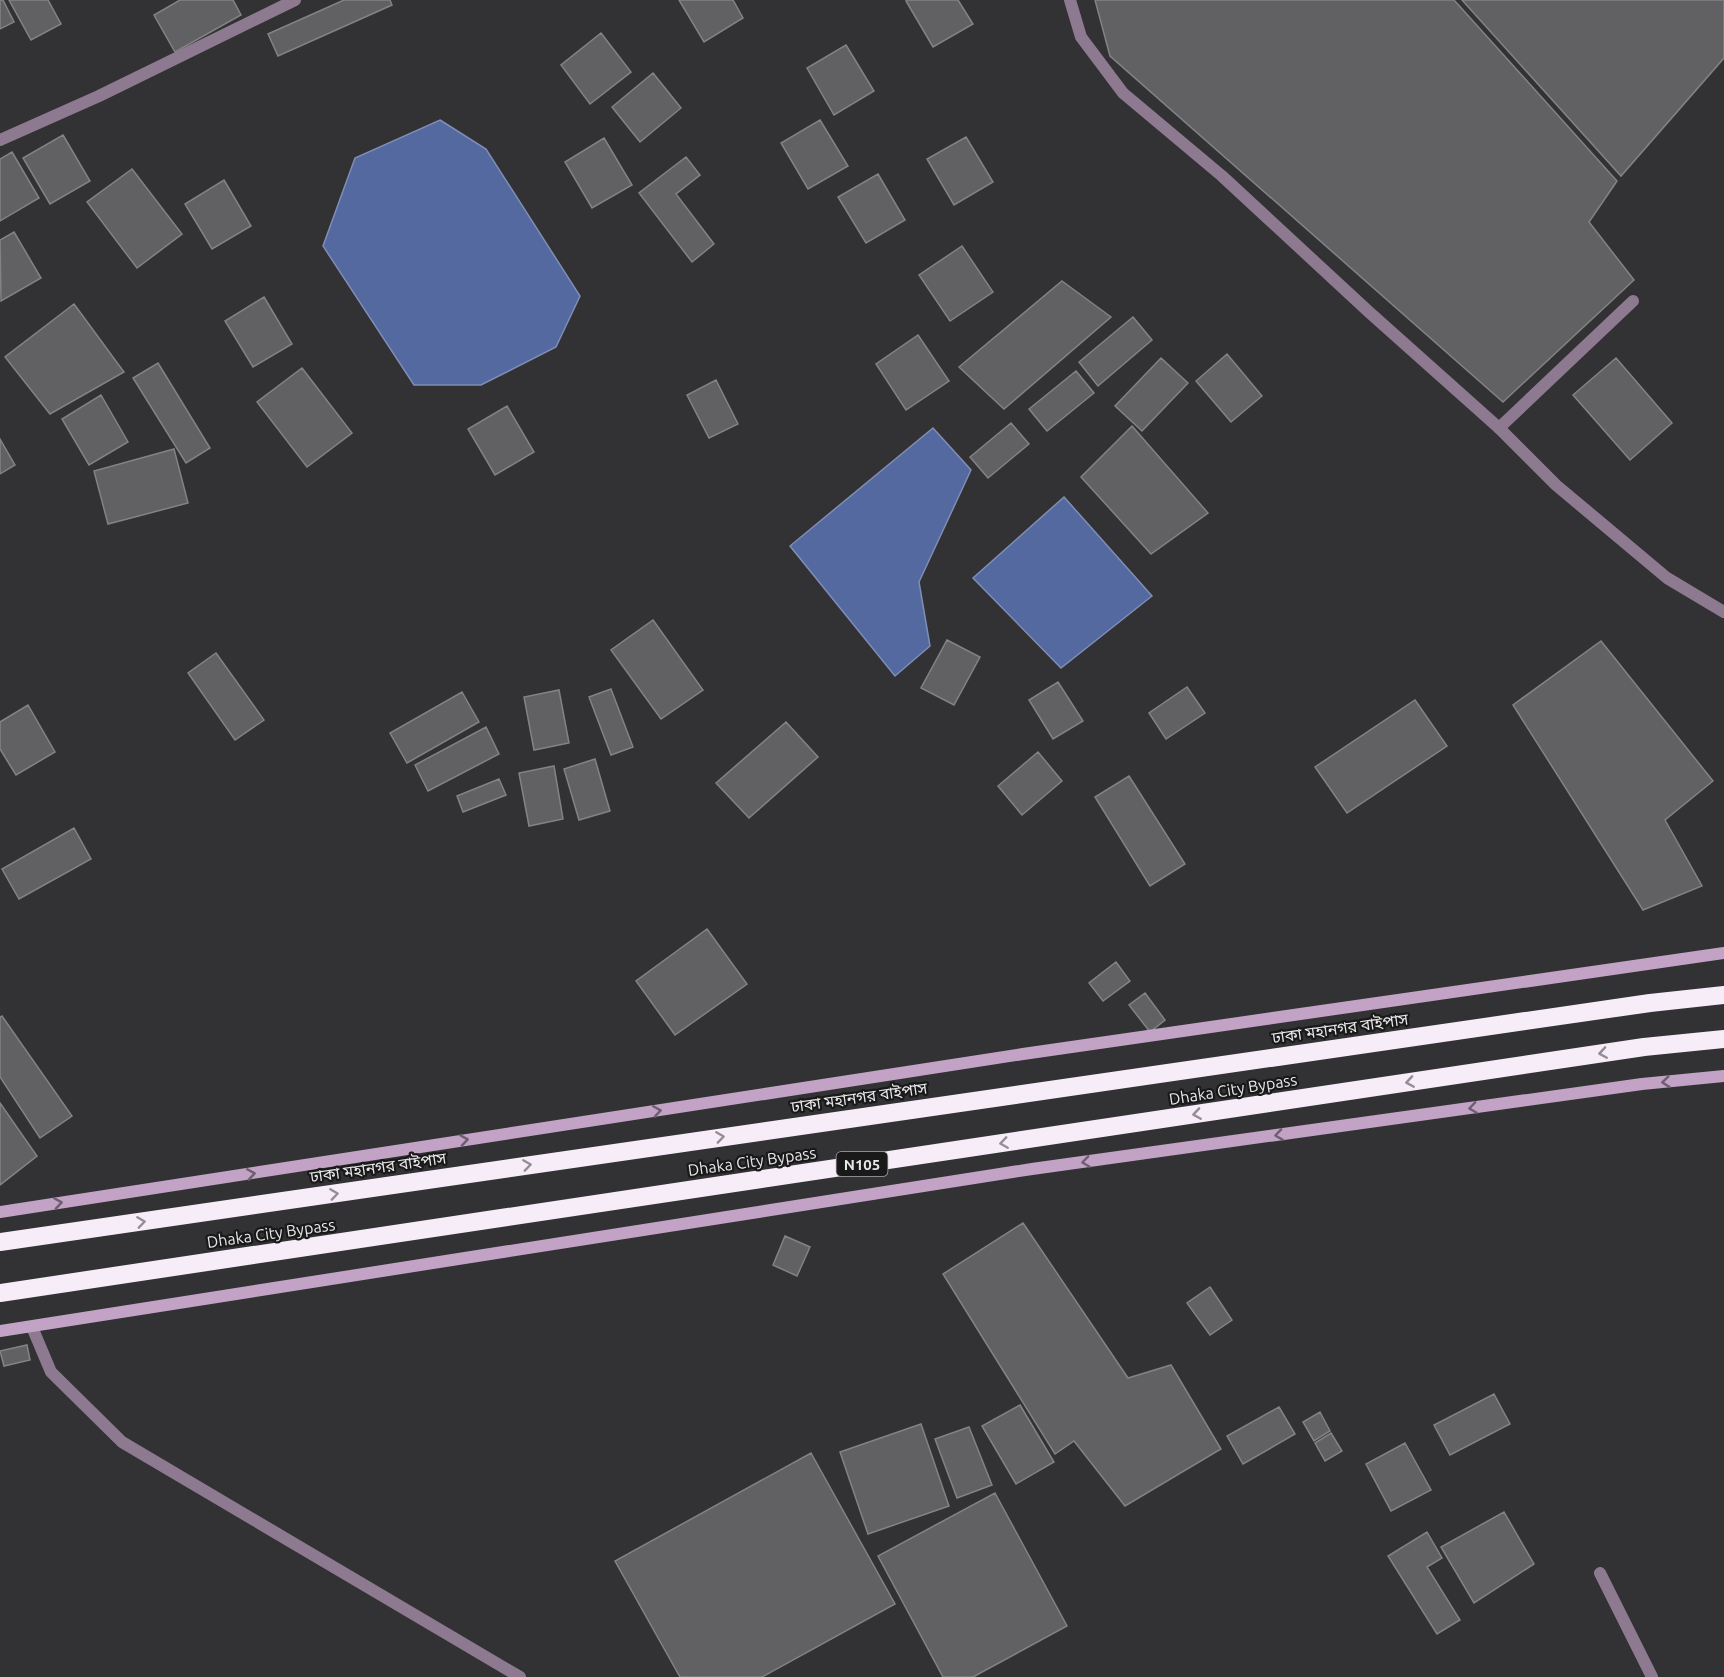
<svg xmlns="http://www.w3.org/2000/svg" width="1724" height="1677" font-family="Ubuntu,'Noto Sans Bengali',sans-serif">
  <rect width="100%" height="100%" fill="#323134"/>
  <path fill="#53699f" stroke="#7f8eb5" stroke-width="1.5" d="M440,120L486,149L580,296L556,347L481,385H414L323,246L355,158Z
    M933,428L971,470L919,582L930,646L895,676L790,546Z
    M1064,497L1152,596L1061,668L973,578Z"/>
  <path fill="#616164" stroke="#838386" stroke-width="1.5" d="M0,0H3L14,22L0,29Z
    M9,0H48L61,24L31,40Z
    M180,0H233L241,15L175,52L154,15Z
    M344,0H390L392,5L278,56L268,34Z
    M679,0H733L743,18L704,42Z
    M908,0H958L973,24L933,47L906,1Z
    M1095,0H1454L1617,181L1589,222L1634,280L1503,402L1110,56Z
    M1462,0H1724V58L1621,176Z
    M601,33L631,72L590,104L561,65Z
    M846,45L874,91L834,115L807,68Z
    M653,73L681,108L640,142L612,107Z
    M820,120L848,166L808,189L781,143Z
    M63,135L90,181L50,204L23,158Z
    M966,137L993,182L954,205L927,159Z
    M604,138L632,185L592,208L565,162Z
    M12,152L39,198L0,221V159Z
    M686,157L700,175L676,194L714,244L692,262L639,193Z
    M132,169L182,234L137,268L87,202Z
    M878,174L905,220L866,243L838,197Z
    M224,180L251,226L212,249L185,204Z
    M14,232L41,278L1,301L0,240Z
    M962,246L993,292L950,321L919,275Z
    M1062,281L1111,317L1004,409L959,367Z
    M264,297L292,344L253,367L225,321Z
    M74,304L124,372L50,414L5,357Z
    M1133,317L1152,340L1098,386L1079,362Z
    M918,335L949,381L906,410L876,364Z
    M1227,354L1262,396L1231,422L1196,381Z
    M1161,358L1188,383L1142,431L1115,406Z
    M1616,358L1672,423L1630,460L1573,395Z
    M158,363L210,448L186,463L133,378Z
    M302,368L352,433L307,467L257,402Z
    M1076,371L1094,393L1047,431L1029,409Z
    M716,380L738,424L709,438L687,395Z
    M101,395L128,442L89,465L62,419Z
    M507,406L534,452L495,475L468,429Z
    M1011,423L1029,444L988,478L970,457Z
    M1132,426L1208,513L1151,554L1081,477Z
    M0,439L15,465L0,474Z
    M174,449L188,503L108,524L94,471Z
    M653,620L703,690L661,719L611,650Z
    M947,640L980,657L954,705L921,688Z
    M1601,641L1713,781L1665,820L1702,886L1643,910L1513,705Z
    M216,653L264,720L235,740L188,673Z
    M1058,682L1083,721L1053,739L1029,700Z
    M1187,687L1205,713L1166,739L1149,713Z
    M611,689L633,747L611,755L589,697Z
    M559,690L569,743L534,750L524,697Z
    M462,692L479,722L407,763L390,733Z
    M1415,700L1447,746L1347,813L1315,767Z
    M28,705L55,752L16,775L0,749V722Z
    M786,722L818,757L749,818L716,783Z
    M486,727L499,754L428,791L415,765Z
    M1038,752L1062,781L1022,815L998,786Z
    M595,759L610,811L579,820L564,769Z
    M554,766L563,819L529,826L519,773Z
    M1129,776L1185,864L1150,886L1095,797Z
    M499,779L506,795L463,812L457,796Z
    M74,828L91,859L19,899L2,869Z
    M707,929L747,984L675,1035L636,981Z
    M1116,962L1130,981L1103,1001L1089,983Z
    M1145,993L1165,1020L1150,1032L1129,1005Z
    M2,1016L72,1116L40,1138L0,1077V1017Z
    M0,1103L37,1156L0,1185Z
    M1023,1223L1128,1378L1171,1365L1221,1449L1125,1506L1074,1441L1055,1454L943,1274Z
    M785,1236L810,1247L797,1276L773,1265Z
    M1210,1287L1232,1320L1210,1335L1187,1303Z
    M27,1345L30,1360L4,1366L0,1351Z
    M1494,1394L1510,1424L1450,1455L1434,1425Z
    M1020,1405L1054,1462L1016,1484L982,1426Z
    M1279,1407L1295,1434L1243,1464L1227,1436Z
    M1320,1412L1330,1431L1314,1441L1303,1422Z
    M921,1424L949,1506L868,1534L840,1452Z
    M969,1427L992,1485L957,1498L935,1439Z
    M1331,1433L1342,1451L1325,1461L1315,1443Z
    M1405,1443L1431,1490L1391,1511L1366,1464Z
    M811,1453L895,1604L762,1677H680L615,1561Z
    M995,1493L1067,1626L973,1677H943L878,1556Z
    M1504,1512L1534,1564L1474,1603L1441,1547Z
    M1427,1532L1442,1558L1427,1567L1460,1620L1437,1634L1388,1556Z"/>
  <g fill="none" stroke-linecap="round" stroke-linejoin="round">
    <path stroke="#8e7a90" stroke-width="12" d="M1499,428L1633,301"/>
    <path stroke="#8e7a90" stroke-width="12" d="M1070,0L1081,37L1123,93L1222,176L1369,312L1499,428L1556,485L1667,578L1724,612
      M0,140L99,96L295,0
      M32,1327L51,1372L122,1442L520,1677
      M1600,1573L1652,1677"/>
    <path stroke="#c2a2c5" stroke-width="12" d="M0,1212L1023,1054L1724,953
      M0,1331L1032,1169L1642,1084L1724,1076"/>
    <path stroke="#f7edf8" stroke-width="18" d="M0,1242L1650,1003L1724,995
      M0,1293L1644,1047L1724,1039"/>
  </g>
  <defs><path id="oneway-chevron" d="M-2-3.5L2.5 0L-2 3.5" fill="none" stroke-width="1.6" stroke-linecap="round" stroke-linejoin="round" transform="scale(1.5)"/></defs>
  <g stroke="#948e94">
    <use href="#oneway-chevron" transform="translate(1603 1053) rotate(171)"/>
    <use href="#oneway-chevron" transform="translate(1410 1082) rotate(171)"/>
    <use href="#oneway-chevron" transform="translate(1197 1114) rotate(171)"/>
    <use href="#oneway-chevron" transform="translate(720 1137) rotate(-8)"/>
    <use href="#oneway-chevron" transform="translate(1004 1143) rotate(172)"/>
    <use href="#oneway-chevron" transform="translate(527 1165) rotate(-8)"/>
    <use href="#oneway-chevron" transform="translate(334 1194) rotate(-8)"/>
    <use href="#oneway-chevron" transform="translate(141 1222) rotate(-8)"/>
  </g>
  <g stroke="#6e5e70">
    <use href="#oneway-chevron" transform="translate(1666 1082) rotate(174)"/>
    <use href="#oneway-chevron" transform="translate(1473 1108) rotate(172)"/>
    <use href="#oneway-chevron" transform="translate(657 1111) rotate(-9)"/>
    <use href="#oneway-chevron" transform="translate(1279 1135) rotate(172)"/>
    <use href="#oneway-chevron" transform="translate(464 1140) rotate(-9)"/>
    <use href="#oneway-chevron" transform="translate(1086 1162) rotate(172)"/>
    <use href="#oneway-chevron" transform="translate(251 1174) rotate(-9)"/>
    <use href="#oneway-chevron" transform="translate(58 1203) rotate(-9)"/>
  </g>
  <g text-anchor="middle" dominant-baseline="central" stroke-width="4.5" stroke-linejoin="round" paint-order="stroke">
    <rect fill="#1a191a" stroke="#aaa8aa" stroke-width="1.5" x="836.5" y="1152" width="51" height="24" rx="4.5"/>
    <g font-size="15" font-weight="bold" fill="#e7e6e8">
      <text x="862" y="1164">N105</text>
    </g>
    <g font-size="16" fill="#e7e6e8" stroke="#1a191a">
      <text transform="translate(1340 1028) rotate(-8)">ঢাকা মহানগর বাইপাস</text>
      <text transform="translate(1233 1089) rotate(-9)">Dhaka City Bypass</text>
      <text transform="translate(859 1097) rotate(-8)">ঢাকা মহানগর বাইপাস</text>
      <text transform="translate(752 1161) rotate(-8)">Dhaka City Bypass</text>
      <text transform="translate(378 1167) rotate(-8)">ঢাকা মহানগর বাইপাস</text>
      <text transform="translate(271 1233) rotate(-8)">Dhaka City Bypass</text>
    </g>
  </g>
</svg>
